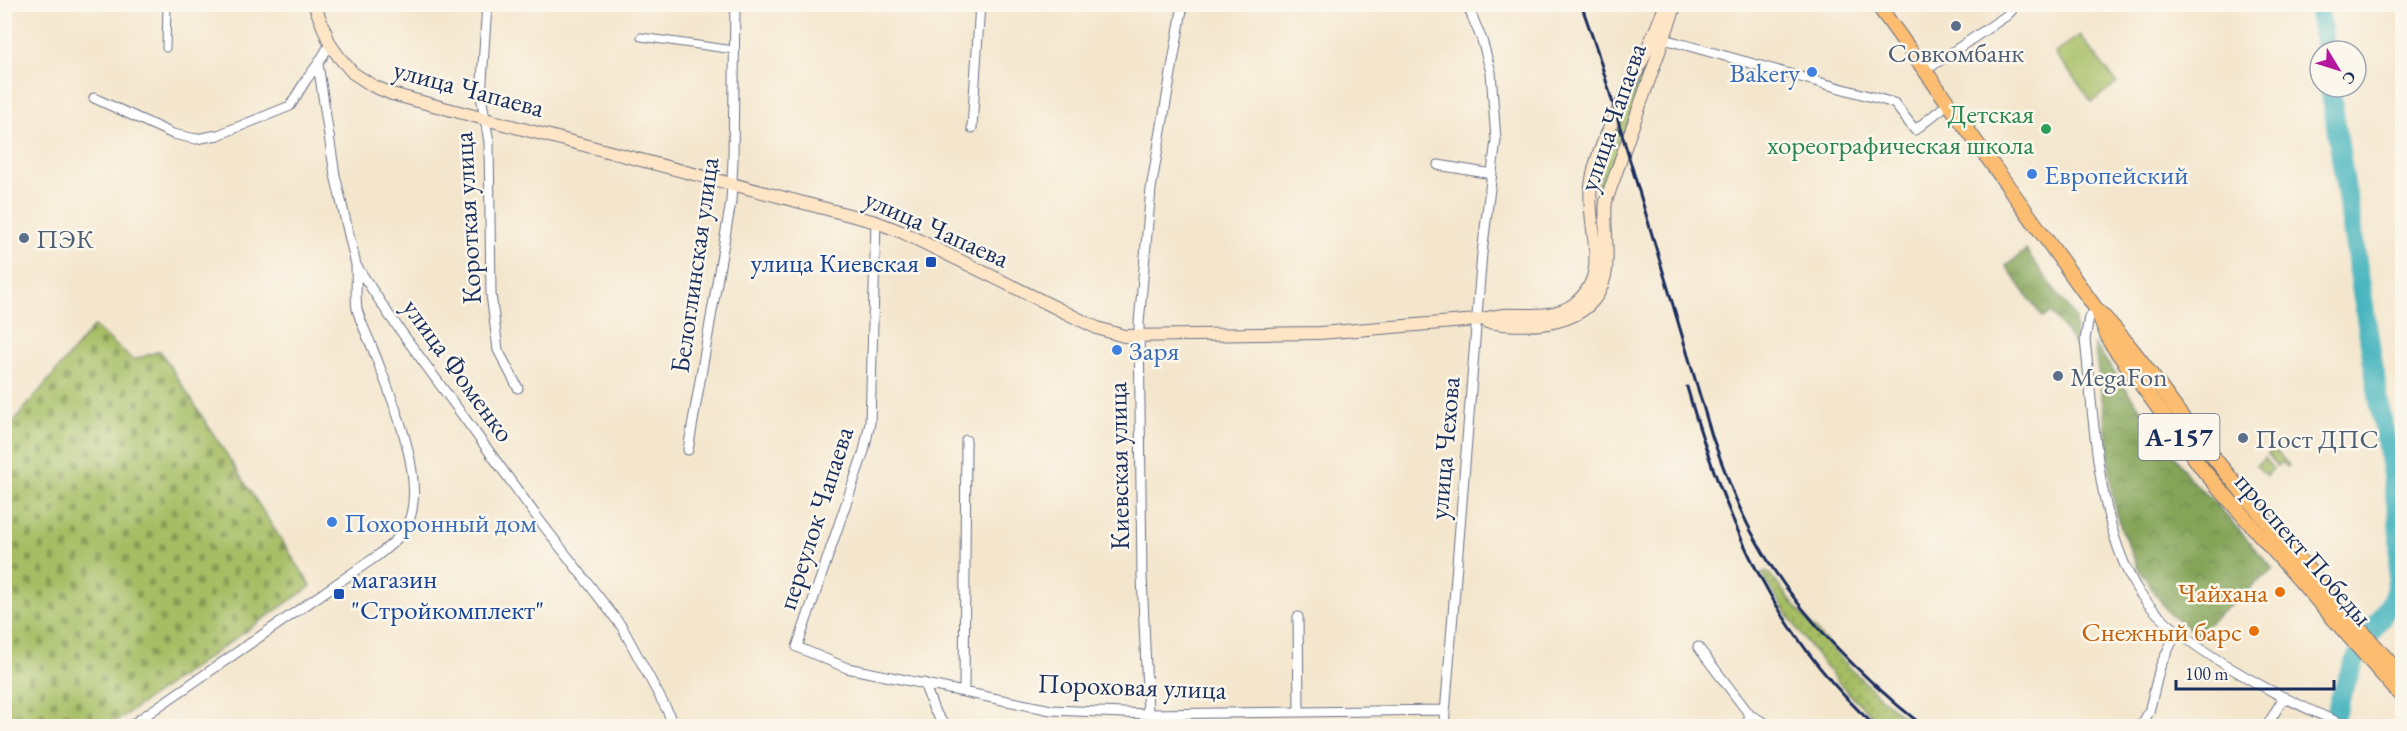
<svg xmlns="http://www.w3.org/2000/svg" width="2407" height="731" font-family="'EB Garamond',serif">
  <defs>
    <pattern id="grass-dots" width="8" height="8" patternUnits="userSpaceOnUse" patternTransform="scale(1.5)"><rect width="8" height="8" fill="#a6bd63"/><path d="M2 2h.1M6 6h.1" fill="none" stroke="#869a55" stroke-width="1.8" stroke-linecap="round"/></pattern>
    <pattern id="forest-crowns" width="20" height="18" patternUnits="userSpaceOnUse" patternTransform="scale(1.5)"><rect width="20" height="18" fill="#84a459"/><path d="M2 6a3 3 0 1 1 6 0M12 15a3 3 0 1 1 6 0" fill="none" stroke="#6b864d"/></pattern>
    <pattern id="cemetery-stones" width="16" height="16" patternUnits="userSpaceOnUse" patternTransform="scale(1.5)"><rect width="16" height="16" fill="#a6bd63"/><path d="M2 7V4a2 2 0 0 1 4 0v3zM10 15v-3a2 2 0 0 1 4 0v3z" fill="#869a55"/></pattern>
  </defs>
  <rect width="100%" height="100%" fill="#fbf7ec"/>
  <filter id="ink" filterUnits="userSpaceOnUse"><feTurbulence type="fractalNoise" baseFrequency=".0167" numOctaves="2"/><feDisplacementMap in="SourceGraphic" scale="12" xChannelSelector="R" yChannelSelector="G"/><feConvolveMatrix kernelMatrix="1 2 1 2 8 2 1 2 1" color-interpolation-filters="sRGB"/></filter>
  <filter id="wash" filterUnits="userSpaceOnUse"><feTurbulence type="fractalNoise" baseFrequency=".008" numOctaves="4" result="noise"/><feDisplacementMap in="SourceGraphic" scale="24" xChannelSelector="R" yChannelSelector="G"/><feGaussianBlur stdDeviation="1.35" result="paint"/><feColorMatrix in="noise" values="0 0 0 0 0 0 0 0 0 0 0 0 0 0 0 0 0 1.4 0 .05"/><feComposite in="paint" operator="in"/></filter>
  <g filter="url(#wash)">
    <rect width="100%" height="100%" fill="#f4e6cd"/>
    <path fill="url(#grass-dots)" stroke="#607660" stroke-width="1.5" d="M1655,47L1605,187L1598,219L1597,186L1610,139Z
      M2274,449L2289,465L2286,467L2282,462L2277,466L2267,455Z
      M2264,458L2273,469L2266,476L2256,465Z
      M1767,571C1812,628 1857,682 1915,726H1885C1871,714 1856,702 1844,688C1812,654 1786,614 1762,574Z"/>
    <path fill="url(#forest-crowns)" stroke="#506a5c" stroke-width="1.5" d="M2026,250L2075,318L2076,346L2051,312L2043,318L2006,266Z
      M2094,344L2192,481L2217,505L2273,569L2196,634L2168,612L2138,568L2122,531L2112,495L2105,418Z"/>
    <path fill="url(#cemetery-stones)" stroke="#607660" stroke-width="1.5" d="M94,326L133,360L160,351L311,586L109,726H5V432Z"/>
    <path fill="#a6bd63" stroke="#607660" stroke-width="1.5" d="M2080,35L2117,83L2092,102L2055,53Z"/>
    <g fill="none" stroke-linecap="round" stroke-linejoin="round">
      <path stroke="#45b4be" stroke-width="20" d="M2318,4L2325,51
        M2330,87C2347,192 2363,297 2379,402C2388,458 2407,531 2396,587C2392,607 2375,624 2365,642C2349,668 2340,698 2332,726"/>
    </g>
  </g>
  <g filter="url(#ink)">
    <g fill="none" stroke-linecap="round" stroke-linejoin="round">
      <defs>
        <path id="pedestrian" d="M641,37L734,50
          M166,48L167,4"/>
        <path id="minor" d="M121,4H124
          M487,4L481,96L489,142L491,294L498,350L518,388
          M1671,41L1894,103L1915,130L1949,103
          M330,44L318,64L335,175L356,265L389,315L540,521L622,627L668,712L673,726
          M1926,70L2006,16L2012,10V4
          M94,98L173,134L196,139L218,135L290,106L306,80L318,64
          M972,128L980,4
          M1438,165L1492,174
          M876,222L870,423L864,451L797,647L847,668L1051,710L1148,714L1445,710
          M2097,310L2089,317L2085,340C2094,418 2096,514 2134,584C2166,642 2286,701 2347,726
          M688,450L731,202L733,159L735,4
          M1298,617L1299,711
          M1698,647L1750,715L1771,726
          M924,683L934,710L945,726
          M964,692L966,440
          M1148,714L1142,576L1139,323L1151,189L1183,4
          M130,726L377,556C388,547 402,537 408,523C428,477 389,392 372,347C367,335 360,321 357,309C355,296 357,281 356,267
          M1444,726L1482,253L1496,140L1491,72L1482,40L1467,4
          M1746,726L1750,715
          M2141,726L2149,712L2160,667L2177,631
          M2267,726L2284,697"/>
        <path id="secondary" d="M314,4L330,44L339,57L353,73L373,86L392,94L485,119L876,222L902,232L1097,328L1124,336L1320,333L1477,320C1485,319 1494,316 1503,315C1527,314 1554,319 1574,304C1614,273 1585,227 1591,185C1595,154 1612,123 1625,96C1640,66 1654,35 1666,4
          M1487,322C1529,328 1593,329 1605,276C1610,255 1603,225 1606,201L1676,4"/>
        <path id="primary" d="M1877,4L2097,310C2137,349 2166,398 2201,442C2266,522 2334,600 2402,676
          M2099,315L2110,342L2204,471L2402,697"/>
      </defs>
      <use href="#pedestrian" stroke="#676f85" stroke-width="9"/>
      <use href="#minor" stroke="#676f85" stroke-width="11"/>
      <use href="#secondary" stroke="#676f85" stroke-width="14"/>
      <use href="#primary" stroke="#676f85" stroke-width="16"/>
      <use href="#pedestrian" stroke="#fff" stroke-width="7"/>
      <use href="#minor" stroke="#fff" stroke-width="9"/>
      <use href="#secondary" stroke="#fee5c5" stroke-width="12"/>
      <use href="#primary" stroke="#fcbd6f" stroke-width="14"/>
      <path stroke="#1b2f5e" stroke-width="3" d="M1581,4L1597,50L1712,436C1725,472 1738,509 1757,542C1794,610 1862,678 1923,726
        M1687,387C1724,516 1774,635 1875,726"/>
    </g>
  </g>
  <g fill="#5c6f8a" stroke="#fbf7ec" stroke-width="2">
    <circle cx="1956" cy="26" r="6"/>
    <circle cx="24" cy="238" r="6"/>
    <circle cx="2058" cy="376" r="6"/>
    <circle cx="2243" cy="438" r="6"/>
  </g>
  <g fill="#3f7fe0" stroke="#fbf7ec" stroke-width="2">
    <circle cx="1812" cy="72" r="6"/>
    <circle cx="2032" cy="174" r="6"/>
    <circle cx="1117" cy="350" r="6"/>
    <circle cx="332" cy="522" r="6"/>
  </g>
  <circle fill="#2e9e5b" stroke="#fbf7ec" stroke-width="2" cx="2046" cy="129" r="6"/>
  <g fill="#1a4fb4" stroke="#fbf7ec" stroke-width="2">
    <rect x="925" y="256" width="12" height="12" rx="3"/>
    <rect x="333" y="588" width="12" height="12" rx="3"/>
  </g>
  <g fill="#e8710a" stroke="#fbf7ec" stroke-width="2">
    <circle cx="2280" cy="592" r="6"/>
    <circle cx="2254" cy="631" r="6"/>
  </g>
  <g text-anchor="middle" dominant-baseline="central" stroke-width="5" stroke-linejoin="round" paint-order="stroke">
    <rect fill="#fbf7ec" stroke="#5e6b89" stroke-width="1.5" x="2138.5" y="414" width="81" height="46" rx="4.5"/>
    <g font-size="26" font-weight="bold" fill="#1b2f5e">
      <text x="2179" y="437">А-157</text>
    </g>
    <g font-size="27" fill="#4e5e75" stroke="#fbf7ec" text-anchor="start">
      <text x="1956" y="52" text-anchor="middle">Совкомбанк</text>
      <text x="36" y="238">ПЭК</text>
      <text x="2070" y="376">MegaFon</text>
      <text x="2255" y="438">Пост ДПС</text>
    </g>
    <g font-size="27" fill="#366cbe" stroke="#fbf7ec" text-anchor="start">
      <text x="1800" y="72" text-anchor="end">Bakery</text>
      <text x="2044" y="174">Европейский</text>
      <text x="1129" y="350">Заря</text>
      <text x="344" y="522">Похоронный дом</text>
    </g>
    <g font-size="27" fill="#1b2f5e" stroke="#fbf7ec">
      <text transform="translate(469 88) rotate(15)">улица Чапаева</text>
      <text transform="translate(1612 117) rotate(-71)">улица Чапаева</text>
      <text transform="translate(467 218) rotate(-93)">Короткая улица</text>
      <text transform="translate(937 228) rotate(24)">улица Чапаева</text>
      <text transform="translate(694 265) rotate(-82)">Белоглинская улица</text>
      <text transform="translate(459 370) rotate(54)">улица Фоменко</text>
      <text transform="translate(1444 448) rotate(-85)">улица Чехова</text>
      <text transform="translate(1118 466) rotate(-91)">Киевская улица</text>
      <text transform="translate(815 518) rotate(-72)">переулок Чапаева</text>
      <text transform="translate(2304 549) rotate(49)">проспект Победы</text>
      <text transform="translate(1132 686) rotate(2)">Пороховая улица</text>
    </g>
    <g font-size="27" fill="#27864d" stroke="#fbf7ec" text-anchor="end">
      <text x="2034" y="113">Детская<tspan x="2034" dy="31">хореографическая школа</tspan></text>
    </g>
    <g font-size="27" fill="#164399" stroke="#fbf7ec" text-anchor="end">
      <text x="919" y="262">улица Киевская</text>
      <text x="351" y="578" text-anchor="start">магазин<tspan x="351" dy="31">"Стройкомплект"</tspan></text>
    </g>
    <g font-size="27" fill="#c56008" stroke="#fbf7ec" text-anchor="end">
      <text x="2268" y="592">Чайхана</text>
      <text x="2242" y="631">Снежный барс</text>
    </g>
  </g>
  <rect width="2407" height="731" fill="none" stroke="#fbf7ec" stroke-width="24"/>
  <g transform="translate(2338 69) rotate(128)"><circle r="28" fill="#fbf7ec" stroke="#a1a7b3" stroke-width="1.5"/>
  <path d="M0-4.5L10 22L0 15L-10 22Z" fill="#b5179e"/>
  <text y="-9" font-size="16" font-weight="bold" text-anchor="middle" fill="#1b2f5e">С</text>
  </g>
  <path d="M2176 680v9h158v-9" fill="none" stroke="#1b2f5e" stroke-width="3"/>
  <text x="2185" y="680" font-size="18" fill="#1b2f5e" stroke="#fbf7ec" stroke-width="4.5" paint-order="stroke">100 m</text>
</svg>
